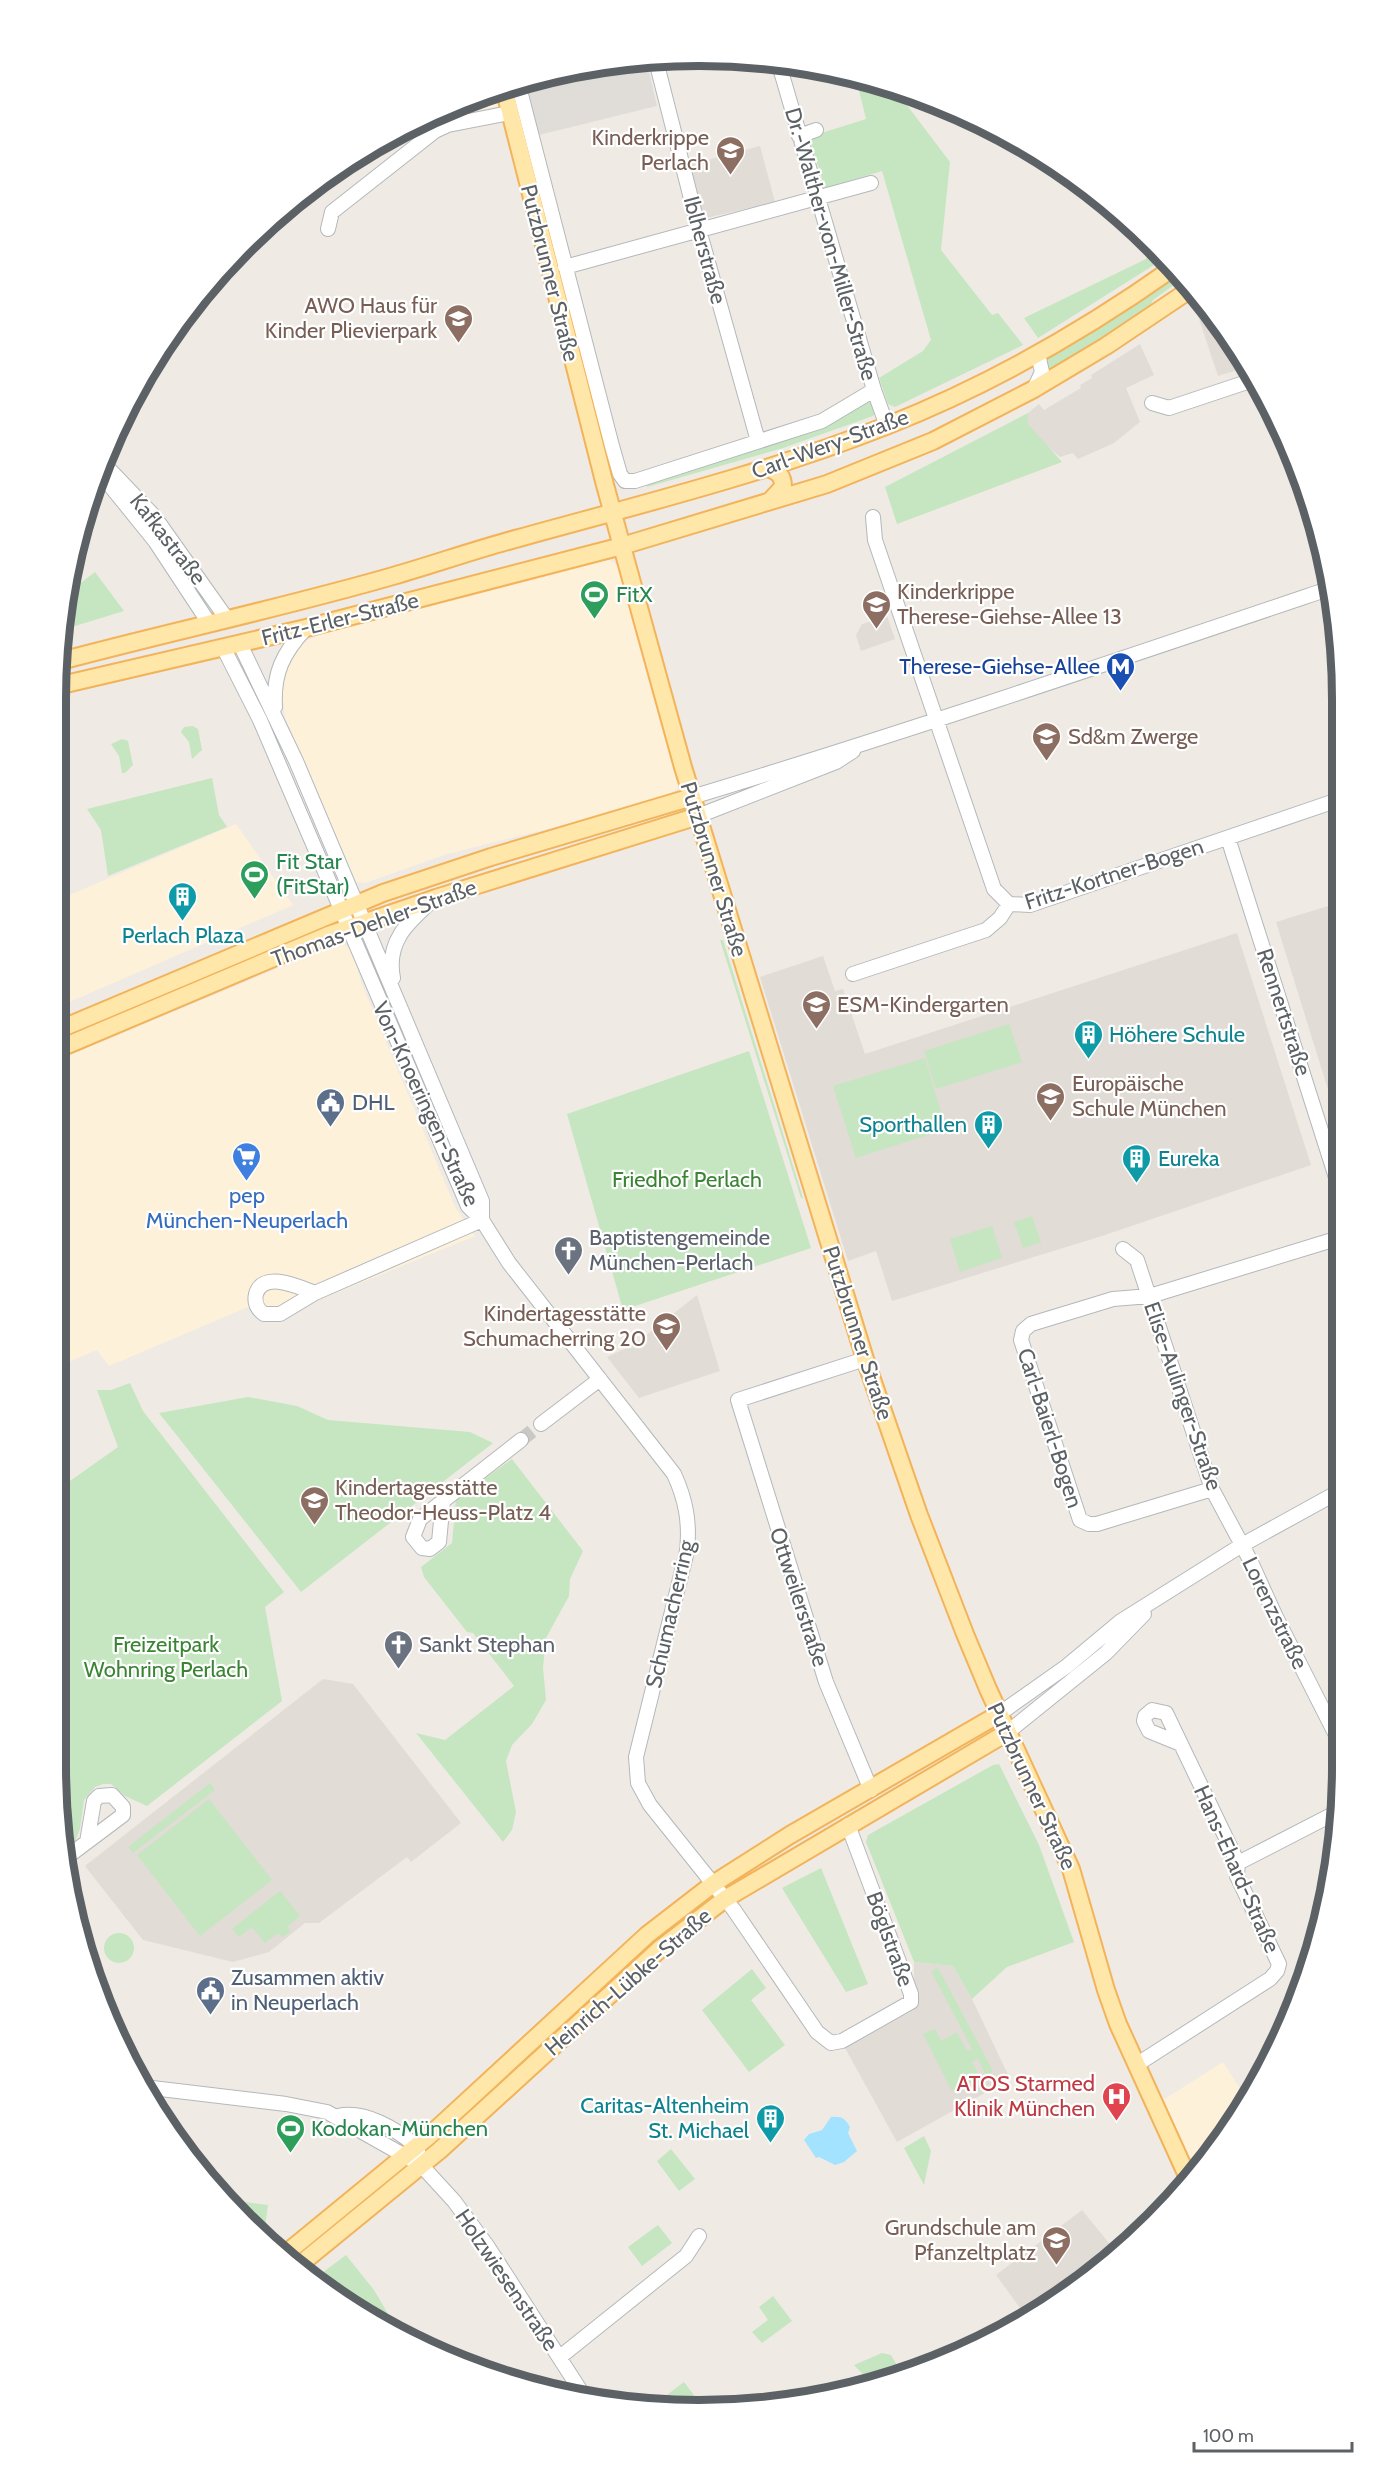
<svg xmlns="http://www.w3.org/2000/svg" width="1398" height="2466" font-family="Cabin,sans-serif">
  <rect width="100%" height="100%" fill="#efebe4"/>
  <path fill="#fef1da" d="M495,92L498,106L434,120L414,135L412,123L415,122Z
    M610,560L619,567L679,782L677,789L661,798L606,814L447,854L365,883L356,882L285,717L282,692L283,671L297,648L308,640L336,628L598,561Z
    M236,824L293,905L58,1007V900Z
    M336,944H344L353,953L361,982L455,1207L475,1236L292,1311L255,1313L248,1307L109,1366L97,1350L59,1366L58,1060Z
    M1223,2062L1248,2101L1187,2186L1149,2109Z"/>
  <path fill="#e0ddd8" d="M646,59L657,106L539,135L525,80Z"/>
  <path fill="#e1dcd5" d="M760,146L775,202L706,218L702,215L689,165Z
    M1201,302L1234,342L1247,367L1218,376L1195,307Z
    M1140,344L1154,375L1126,388L1140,422L1114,443L1078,459L1073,453L1060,457L1041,441L1028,424V413L1039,404L1044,410L1081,388L1080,385L1092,378L1091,375Z
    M887,616L895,639L861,651L856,635L862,624Z
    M1338,903L1339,1122H1338L1276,922Z
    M1237,933L1311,1165L1102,1236L892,1301L876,1251L848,1261L760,977L823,956L835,991L843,989L865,1054Z
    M697,1295L720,1371L639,1398L607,1357L635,1344Z
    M323,1679L353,1684L461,1823L411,1862L407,1857L319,1923H305L269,1952L233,1962L143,1940L85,1866Z
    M914,1962L953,1966L972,1999L1010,2079L897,2142L845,2048L914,2010Z
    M1082,2210L1118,2254L1028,2319L996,2275Z"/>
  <path fill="#c5e6c0" d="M856,78L917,95L906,104L950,162L941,250L992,315L998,313L1023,345L895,407L888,404L879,378L923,351L931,340L882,171L825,188L809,137L866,119Z
    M1155,246L1165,258L1038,338L1024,318L1146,259Z
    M1177,272L1182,279L1153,300L1147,312L1047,374L1045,356Z
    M865,401L872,403L877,411L873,416L783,448L647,487L646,482Z
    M1028,413V424L1062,462L897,524L885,487Z
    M95,572L124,611L62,630L70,591Z
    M193,726L198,729L202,750L192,759L189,742L181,732L184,727Z
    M122,739L128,741L133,765L125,773H122L119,756L111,744Z
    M212,778L219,815L227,827L108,876L101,830L87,809Z
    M720,940H723L803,1198H801Z
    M1009,1024L1022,1062L936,1089L924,1051Z
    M749,1051L811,1248L623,1310L567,1114Z
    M925,1058L946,1129L856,1158L833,1086Z
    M1032,1216L1041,1242L1023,1248L1014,1222Z
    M992,1226L1002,1258L960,1272L950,1239Z
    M130,1383L143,1411L284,1592L265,1607L282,1701L147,1806L125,1796L111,1784H103L95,1787L84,1800L80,1829L74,1844L62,1854L60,1488L118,1447L97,1390H111Z
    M248,1397L297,1406L328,1420L470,1432L493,1443L301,1592L159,1413Z
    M512,1459L583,1551L570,1579L569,1596L546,1638L543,1667L546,1700L532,1724L512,1745L506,1761L516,1812L512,1830L503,1842L416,1733L445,1740L514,1686L473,1633L467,1632L424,1577L421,1567L452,1543L456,1499Z
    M999,1764L1039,1845L1074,1942L1007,1967L972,1999L953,1966L914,1962L866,1842L868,1835L993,1765Z
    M210,1783L215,1790L133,1853L128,1847Z
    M209,1799L272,1880L200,1936L137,1855Z
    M821,1868L868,1984L846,1992L782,1888Z
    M280,1891L300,1916L288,1926L290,1932L283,1937L278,1933L265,1943L252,1927L239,1937L232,1929Z
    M104 1948a15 15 0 1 1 30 0a15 15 0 1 1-30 0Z
    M938,1968L993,2071L986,2075L931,1971Z
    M752,1969L766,1988L751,2000L785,2045L749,2072L702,2010Z
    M935,2029L941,2041L957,2032L967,2051L972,2049L977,2059L972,2062L980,2077L952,2091L923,2034Z
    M924,2136L931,2151L924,2185L904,2148Z
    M671,2149L695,2179L679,2191L657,2161Z
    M245,2202L268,2205L265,2227L246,2224L242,2220Z
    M658,2225L672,2243L642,2266L628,2247Z
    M346,2255L374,2290L401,2336L341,2302L314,2279Z
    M773,2296L792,2321L762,2343L752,2332L768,2320L759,2307Z
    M882,2353L891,2355L899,2369L898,2376L872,2384L854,2365Z
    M684,2382L694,2395L678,2407L657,2406L655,2404Z"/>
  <path fill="#a4e3ff" d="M831,2117C842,2116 845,2118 850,2127L848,2133L857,2151L844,2162L835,2165L819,2157L816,2158L804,2140L809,2134L822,2130Z"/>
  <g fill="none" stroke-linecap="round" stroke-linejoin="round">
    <path stroke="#cac8c4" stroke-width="14" stroke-dasharray="14 7" stroke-linecap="butt" d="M521,1440L541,1424"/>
    <defs>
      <path id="minor" d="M655,57L699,230L758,441
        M778,61L874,390L887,426
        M518,83L612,446L620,474L625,481H635L822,421L874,390
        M799,136L816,130
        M328,229L332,212L435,131L448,125L509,113
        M565,267L871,183
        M1034,389L1042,372L1038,354
        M1152,403L1169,408L1253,380
        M101,467L104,478L155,541L209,623
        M102,468L111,471L154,516L227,619
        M873,517L875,540L994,889L1009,904L1030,905L1338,800
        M240,644L296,761L482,1201V1220
        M223,647L260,720L468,1206L482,1220L509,1263L674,1474C686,1500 690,1523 687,1551L636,1757L638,1783L650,1805L734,1910L817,2032L831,2043L842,2041L911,2002V1994L848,1825
        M275,707C273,673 283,653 306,628
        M692,797C906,732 1118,660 1331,588
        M698,816L836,762L853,751
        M1228,838L1339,1187
        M853,974L986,930L1000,918L1009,904
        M393,978C386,942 407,923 432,901
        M1123,1249L1137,1260L1212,1489L1250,1560L1275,1615L1341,1745
        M315,1293C299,1287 263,1270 256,1294C254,1303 257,1309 264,1314H280L315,1293L482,1220
        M865,1359L738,1400L826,1682L871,1790
        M541,1424L600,1379
        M1212,1489L1097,1524H1089L1080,1520L1021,1340L1023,1331L1031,1324L1113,1299L1150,1296L1339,1238
        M443,1500L439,1542L430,1549L422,1548L413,1537L420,1519L521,1440
        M999,1714L1067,1666L1121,1621L1242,1545L1340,1491
        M1008,1732L1106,1653L1144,1614
        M63,1860L123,1815V1807L112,1795L99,1796L94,1801L87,1842
        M1238,1863L1341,1810
        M1136,2065L1270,1979L1277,1971L1279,1964L1237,1876L1238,1863L1166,1713L1152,1710L1145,1716L1144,1721L1149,1731L1181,1744
        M144,2087L286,2104L327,2112L421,2165L454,2201L488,2247L586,2399
        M338,2116C365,2110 396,2129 416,2146L419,2155
        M560,2357L686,2256L699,2236"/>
      <path id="major" d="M504,88L605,485L683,767L865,1359L919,1515L965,1634L988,1689L1071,1869L1106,1990L1118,2024L1190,2182
        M768,468C779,472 783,476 783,487L770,501
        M57,662C169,632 282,608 393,576C435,564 477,549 519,538C642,504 767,473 886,426C988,386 1084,331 1173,268
        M57,686L306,628L622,546L827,484L933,441L1034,389L1106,346L1191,289
        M58,1030L383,893L491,857L692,797
        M58,1049L328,935L436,898L698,816
        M284,2255L429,2136L647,1935L713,1884L790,1835L999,1714
        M298,2266L440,2150L661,1948L725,1899L1008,1732"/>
    </defs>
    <use href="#minor" stroke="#b4b8bb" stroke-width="16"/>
    <use href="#major" stroke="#f2b35a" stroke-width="20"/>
    <use href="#minor" stroke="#fff" stroke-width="14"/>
    <use href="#major" stroke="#ffe6a9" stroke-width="16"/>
  </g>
  <defs>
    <symbol id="school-pin" viewBox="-11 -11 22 30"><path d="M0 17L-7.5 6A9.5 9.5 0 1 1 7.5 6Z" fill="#8d6e63" stroke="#fff"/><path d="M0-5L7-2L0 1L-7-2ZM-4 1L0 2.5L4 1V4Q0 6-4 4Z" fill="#fff"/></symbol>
    <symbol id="stadium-pin" viewBox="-11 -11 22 30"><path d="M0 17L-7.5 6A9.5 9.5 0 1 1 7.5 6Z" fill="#2e9e5b" stroke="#fff"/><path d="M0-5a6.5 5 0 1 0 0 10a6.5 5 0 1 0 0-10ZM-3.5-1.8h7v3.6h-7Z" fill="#fff"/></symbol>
    <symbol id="metro-pin" viewBox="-11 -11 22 30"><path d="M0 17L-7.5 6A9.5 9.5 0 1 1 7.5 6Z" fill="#1a4fb4" stroke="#fff"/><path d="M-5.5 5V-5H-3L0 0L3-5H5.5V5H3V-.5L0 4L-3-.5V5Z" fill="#fff"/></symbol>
    <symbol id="building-pin" viewBox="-11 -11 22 30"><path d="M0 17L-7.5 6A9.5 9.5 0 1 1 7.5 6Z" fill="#0f9aa8" stroke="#fff"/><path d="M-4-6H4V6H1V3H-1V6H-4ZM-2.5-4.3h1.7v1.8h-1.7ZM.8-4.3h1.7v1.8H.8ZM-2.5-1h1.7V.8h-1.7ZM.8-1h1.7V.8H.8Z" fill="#fff"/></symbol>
    <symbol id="civic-pin" viewBox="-11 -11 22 30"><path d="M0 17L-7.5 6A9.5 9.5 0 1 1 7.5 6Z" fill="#5c6f8a" stroke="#fff"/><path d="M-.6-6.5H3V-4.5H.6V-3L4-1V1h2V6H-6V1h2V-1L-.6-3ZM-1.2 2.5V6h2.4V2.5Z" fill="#fff"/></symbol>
    <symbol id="supermarket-pin" viewBox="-11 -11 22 30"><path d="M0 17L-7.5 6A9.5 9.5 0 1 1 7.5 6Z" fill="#3f7fe0" stroke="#fff"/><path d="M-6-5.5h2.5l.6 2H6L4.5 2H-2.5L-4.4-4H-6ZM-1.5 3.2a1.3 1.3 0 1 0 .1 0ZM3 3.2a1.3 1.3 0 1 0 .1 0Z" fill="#fff"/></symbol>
    <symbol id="church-pin" viewBox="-11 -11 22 30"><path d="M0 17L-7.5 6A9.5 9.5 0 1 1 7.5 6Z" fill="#6b7280" stroke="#fff"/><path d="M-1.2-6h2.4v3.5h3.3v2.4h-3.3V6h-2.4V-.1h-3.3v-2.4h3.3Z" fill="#fff"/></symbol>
    <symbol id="hospital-pin" viewBox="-11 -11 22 30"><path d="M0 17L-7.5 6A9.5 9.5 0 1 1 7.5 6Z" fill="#e0444e" stroke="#fff"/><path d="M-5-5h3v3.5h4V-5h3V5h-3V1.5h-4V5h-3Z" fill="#fff"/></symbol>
  </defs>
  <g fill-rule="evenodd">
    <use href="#school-pin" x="714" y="134" width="33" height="45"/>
    <use href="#school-pin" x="442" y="302" width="33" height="45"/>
    <use href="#stadium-pin" x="578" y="578" width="33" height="45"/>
    <use href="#school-pin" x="860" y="588" width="33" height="45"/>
    <use href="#metro-pin" x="1104" y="650" width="33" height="45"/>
    <use href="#school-pin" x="1030" y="720" width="33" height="45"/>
    <use href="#stadium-pin" x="238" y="858" width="33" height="45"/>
    <use href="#building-pin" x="166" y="880" width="33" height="45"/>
    <use href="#school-pin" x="800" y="988" width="33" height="45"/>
    <use href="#building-pin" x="1072" y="1018" width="33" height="45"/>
    <use href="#school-pin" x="1034" y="1080" width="33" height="45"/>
    <use href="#civic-pin" x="314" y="1086" width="33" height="45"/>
    <use href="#building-pin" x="972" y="1108" width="33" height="45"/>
    <use href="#supermarket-pin" x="230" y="1140" width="33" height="45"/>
    <use href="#building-pin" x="1120" y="1142" width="33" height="45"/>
    <use href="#church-pin" x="552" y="1234" width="33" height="45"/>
    <use href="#school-pin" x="650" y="1310" width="33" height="45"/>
    <use href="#school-pin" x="298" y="1484" width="33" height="45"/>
    <use href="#church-pin" x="382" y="1628" width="33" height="45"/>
    <use href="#civic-pin" x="194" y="1974" width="33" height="45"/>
    <use href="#hospital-pin" x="1100" y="2080" width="33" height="45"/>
    <use href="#building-pin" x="754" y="2102" width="33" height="45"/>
    <use href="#stadium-pin" x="274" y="2112" width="33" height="45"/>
    <use href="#school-pin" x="1040" y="2224" width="33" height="45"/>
  </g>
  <g text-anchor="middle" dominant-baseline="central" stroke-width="4.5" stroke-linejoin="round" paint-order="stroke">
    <g font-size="22" fill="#785e54" stroke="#fff" text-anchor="start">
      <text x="709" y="137" text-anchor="end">Kinderkrippe<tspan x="709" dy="25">Perlach</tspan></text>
      <text x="437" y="305" text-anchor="end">AWO Haus für<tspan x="437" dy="25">Kinder Plievierpark</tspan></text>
      <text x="897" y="591">Kinderkrippe<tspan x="897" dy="25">Therese-Giehse-Allee 13</tspan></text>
      <text x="1068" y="736">Sd&amp;m Zwerge</text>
      <text x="837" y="1004">ESM-Kindergarten</text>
      <text x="1072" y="1083">Europäische<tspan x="1072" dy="25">Schule München</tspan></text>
      <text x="646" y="1313" text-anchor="end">Kindertagesstätte<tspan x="646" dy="25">Schumacherring 20</tspan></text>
      <text x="335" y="1487">Kindertagesstätte<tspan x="335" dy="25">Theodor-Heuss-Platz 4</tspan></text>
      <text x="1036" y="2227" text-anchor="end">Grundschule am<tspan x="1036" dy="25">Pfanzeltplatz</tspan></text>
    </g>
    <g font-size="22" fill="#5c6165" stroke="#fff">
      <text transform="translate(831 244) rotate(74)">Dr.-Walther-von-Miller-Straße</text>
      <text transform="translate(705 250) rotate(75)">Iblherstraße</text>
      <text transform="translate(550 273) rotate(76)">Putzbrunner Straße</text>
      <text transform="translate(830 444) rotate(-20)">Carl-Wery-Straße</text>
      <text transform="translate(168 539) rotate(52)">Kafkastraße</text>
      <text transform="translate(340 619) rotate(-14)">Fritz-Erler-Straße</text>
      <text transform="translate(714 869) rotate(73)">Putzbrunner Straße</text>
      <text transform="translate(1114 874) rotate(-18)">Fritz-Kortner-Bogen</text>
      <text transform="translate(374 923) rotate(-20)">Thomas-Dehler-Straße</text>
      <text transform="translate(1284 1012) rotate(72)">Rennertstraße</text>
      <text transform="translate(426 1104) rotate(65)">Von-Knoeringen-Straße</text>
      <text transform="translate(858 1333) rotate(72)">Putzbrunner Straße</text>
      <text transform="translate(1183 1396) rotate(71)">Elise-Aulinger-Straße</text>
      <text transform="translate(1050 1428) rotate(72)">Carl-Baierl-Bogen</text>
      <text transform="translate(799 1597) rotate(72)">Ottweilerstraße</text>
      <text transform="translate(1275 1613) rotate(64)">Lorenzstraße</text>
      <text transform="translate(670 1614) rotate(-77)">Schumacherring</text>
      <text transform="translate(1032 1786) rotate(65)">Putzbrunner Straße</text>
      <text transform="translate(1237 1869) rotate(66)">Hans-Ehard-Straße</text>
      <text transform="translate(890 1939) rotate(70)">Böglstraße</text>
      <text transform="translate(628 1982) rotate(-41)">Heinrich-Lübke-Straße</text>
      <text transform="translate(507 2280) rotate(56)">Holzwiesenstraße</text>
    </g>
    <g font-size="22" fill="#27864d" stroke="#fff" text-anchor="start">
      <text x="616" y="594">FitX</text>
      <text x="276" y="861">Fit Star<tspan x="276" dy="25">(FitStar)</tspan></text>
      <text x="311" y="2128">Kodokan-München</text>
    </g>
    <g font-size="22" fill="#164399" stroke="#fff" text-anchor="end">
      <text x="1100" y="666">Therese-Giehse-Allee</text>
    </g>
    <g font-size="22" fill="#0d838f" stroke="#fff" text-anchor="start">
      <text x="183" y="935" text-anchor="middle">Perlach Plaza</text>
      <text x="1109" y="1034">Höhere Schule</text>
      <text x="967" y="1124" text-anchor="end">Sporthallen</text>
      <text x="1158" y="1158">Eureka</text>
      <text x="749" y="2105" text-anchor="end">Caritas-Altenheim<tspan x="749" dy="25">St. Michael</tspan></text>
    </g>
    <g font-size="22" fill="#4e5e75" stroke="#fff" text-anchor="start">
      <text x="352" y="1102">DHL</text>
      <text x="231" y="1977">Zusammen aktiv<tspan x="231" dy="25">in Neuperlach</tspan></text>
    </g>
    <g font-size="22" fill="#3b8434" stroke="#fff">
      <text x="687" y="1179">Friedhof Perlach</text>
      <text x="166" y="1644">Freizeitpark<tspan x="166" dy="25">Wohnring Perlach</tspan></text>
    </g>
    <g font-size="22" fill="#366cbe" stroke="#fff">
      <text x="247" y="1195">pep<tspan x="247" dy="25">München-Neuperlach</tspan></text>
    </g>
    <g font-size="22" fill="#5b616d" stroke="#fff" text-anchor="start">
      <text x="589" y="1237">Baptistengemeinde<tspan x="589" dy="25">München-Perlach</tspan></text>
      <text x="419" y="1644">Sankt Stephan</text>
    </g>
    <g font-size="22" fill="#be3a42" stroke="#fff" text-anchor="end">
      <text x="1095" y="2083">ATOS Starmed<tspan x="1095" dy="25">Klinik München</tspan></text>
    </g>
  </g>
  <path d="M0 0H1398V2466H0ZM699 66H699A633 633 0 0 1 1332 699V1767A633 633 0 0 1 699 2400H699A633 633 0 0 1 66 1767V699A633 633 0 0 1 699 66Z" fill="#fff" fill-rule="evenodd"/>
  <path fill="none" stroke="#5c6165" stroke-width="8" d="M699 66H699A633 633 0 0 1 1332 699V1767A633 633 0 0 1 699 2400H699A633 633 0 0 1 66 1767V699A633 633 0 0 1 699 66Z"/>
  <path d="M1194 2442v9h158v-9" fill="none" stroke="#5c6165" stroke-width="3"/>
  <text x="1203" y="2442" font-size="18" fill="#5c6165" stroke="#ffffff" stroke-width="4.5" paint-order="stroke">100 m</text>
</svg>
